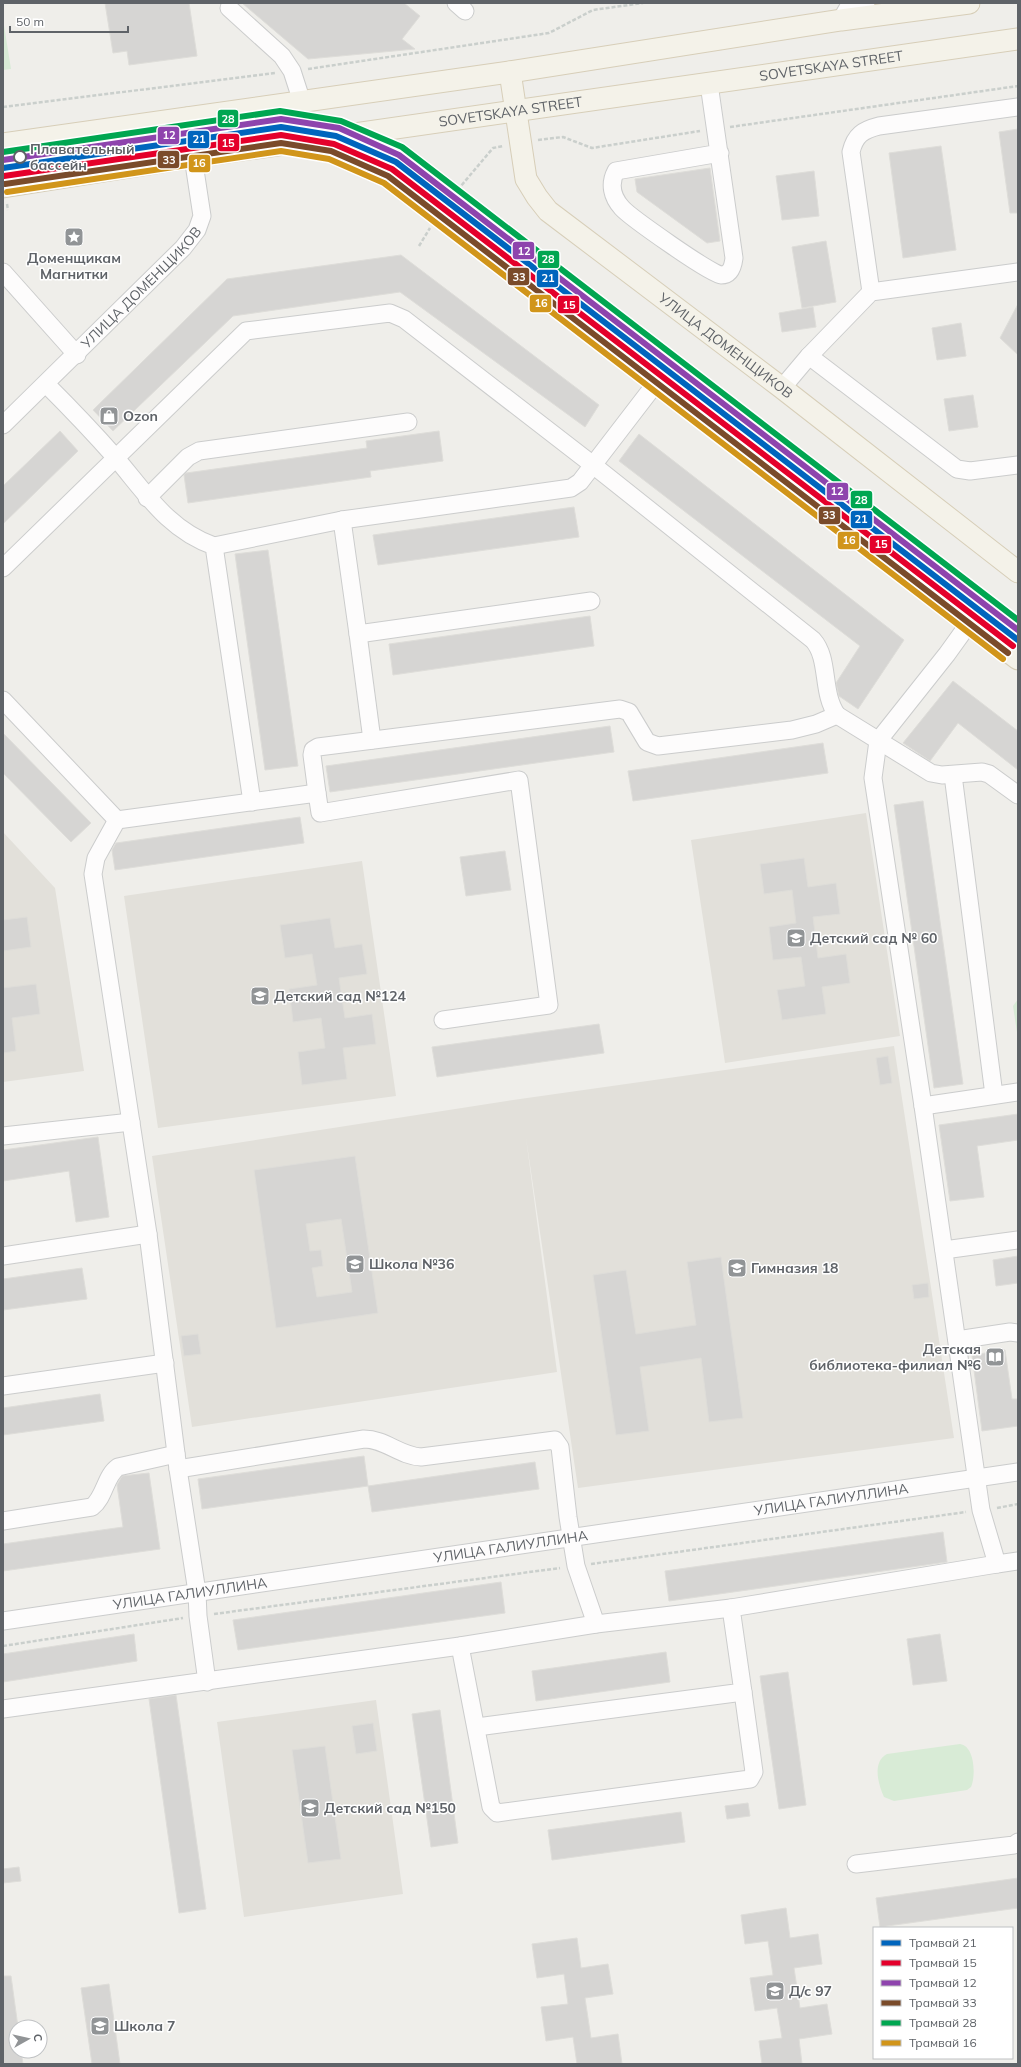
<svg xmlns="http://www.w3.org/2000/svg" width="1021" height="2067" font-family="Mulish,sans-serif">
  <rect width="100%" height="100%" fill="#efeeea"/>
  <path fill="#e2e0da" d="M866,813L900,1036L725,1063L691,840Z
    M3,832L55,888L84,1071L3,1082Z
    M362,861L396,1096L158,1128L124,896Z
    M894,1046L954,1438L578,1488L526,1138L557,1372L192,1427L152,1156L520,1099Z
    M376,1700L403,1894L244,1917L217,1722Z"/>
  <path fill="#d8ebd6" d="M3,19L11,69L3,70Z
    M1018,999V1039L1013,1006Z
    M960,1744C975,1746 976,1776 971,1787L967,1790L894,1801L884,1797C878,1784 872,1762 887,1754Z"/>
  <path fill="#d6d5d3" stroke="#deddd9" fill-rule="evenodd" d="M105,3H189L197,56L129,65L127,51L113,53Z
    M242,3H404L420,16L402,39L415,49L308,59Z
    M1018,129V213H1010L999,132Z
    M941,146L956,250L903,258L889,153Z
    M710,168L720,241L707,243L637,192L635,179Z
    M814,171L819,216L782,220L776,176Z
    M826,241L836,302L802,308L792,247Z
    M401,255L599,405L585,427L400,292L233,316L113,431L93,410L227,279Z
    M1018,304V355L1000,338Z
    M813,307L816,327L782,332L779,313Z
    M961,323L966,356L937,360L932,328Z
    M973,395L978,427L949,431L944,399Z
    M60,431L78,451L3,524V486Z
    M439,431L443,461L370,471L371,477L188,503L184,475L186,473L367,448L366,441Z
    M639,434L904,640L858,709L839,696L836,683L860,646L619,461Z
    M574,507L579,537L378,565L373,535Z
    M268,550L298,766L265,770L235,554Z
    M590,616L594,646L393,675L389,644Z
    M953,681L1018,731V770L958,723L930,761L903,743Z
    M610,726L614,752L330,792L326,766Z
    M3,733L91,823L71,842L3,773Z
    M823,743L828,773L633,801L628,771Z
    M923,801L963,1084L934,1088L894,805Z
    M300,817L304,843L115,870L112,850L116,843Z
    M505,851L511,890L466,896L460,857Z
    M804,858L808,887L836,883L840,914L813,917L818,958L846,954L850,983L822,987L826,1014L782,1020L777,990L805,986L801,957L773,960L769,927L796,923L792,890L764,894L760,864Z
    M27,917L31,947L3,951V920Z
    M330,918L335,948L362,944L367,974L339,978L345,1018L372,1014L376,1044L343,1048L347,1079L302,1085L298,1052L325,1048L321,1018L293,1022L289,989L317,985L312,954L285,958L280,925Z
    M36,984L40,1014L12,1018L16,1051L3,1053V988Z
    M599,1024L604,1053L437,1077L432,1047Z
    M888,1056L892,1083L880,1085L876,1058Z
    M1018,1114V1140L977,1146L984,1197L950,1201L939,1125Z
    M98,1137L109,1217L76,1222L69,1171L3,1181V1150Z
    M355,1156L378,1313L276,1328L254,1170ZM341,1219L352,1292L317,1297L312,1268L323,1266L321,1250L310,1251L306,1224Z
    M1018,1256V1283L996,1286L993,1260Z
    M721,1257L743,1418L709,1422L701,1358L640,1367L649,1431L616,1435L593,1275L626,1270L636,1334L696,1325L687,1262Z
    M82,1268L87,1299L3,1310V1279Z
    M928,1283L929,1297L914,1299L912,1285Z
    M198,1334L201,1354L184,1356L181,1336Z
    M1005,1350L1012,1399H1018V1426L982,1431L972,1355Z
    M100,1394L104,1421L3,1435V1408Z
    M364,1456L368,1486L202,1509L198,1479Z
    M535,1462L539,1489L372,1512L368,1486Z
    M149,1473L160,1549L3,1571V1544L123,1527L117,1485L122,1476Z
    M943,1532L947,1562L669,1601L665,1571Z
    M501,1582L505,1613L238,1650L233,1620Z
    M134,1634L137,1661L3,1682V1654Z
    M940,1634L947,1681L913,1685L907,1639Z
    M666,1652L670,1682L536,1701L532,1671Z
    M788,1672L806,1805L779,1809L760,1676Z
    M176,1695L206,1909L179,1913L149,1699Z
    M440,1710L458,1843L431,1847L412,1714Z
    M373,1723L377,1751L356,1754L352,1726Z
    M325,1746L341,1859L308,1863L292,1750Z
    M748,1803L750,1816L727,1819L725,1806Z
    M681,1812L685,1842L552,1860L548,1830Z
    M19,1867L21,1881L3,1883V1869Z
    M1018,1878V1908L880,1927L876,1898Z
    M786,1908L790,1938L818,1934L822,1964L794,1968L800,2008L827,2004L832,2034L799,2039L802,2064H762L759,2041L782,2038L777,2008L755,2011L750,1978L773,1975L768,1941L745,1944L741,1915Z
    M577,1938L581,1968L608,1964L613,1994L585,1998L591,2038L618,2034L622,2064H577L573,2037L546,2041L541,2007L568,2004L564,1974L537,1978L532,1944Z
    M3,1976H11L18,2027H16V2051H21L23,2064H3Z
    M109,1984L120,2064H92L81,1988Z"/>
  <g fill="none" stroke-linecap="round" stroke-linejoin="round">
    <defs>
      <g id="minor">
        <path d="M456,3L465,11"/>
        <path d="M229,8L282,56L292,71L302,102"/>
        <path d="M841,20L849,6L866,3"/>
        <path d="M709,84L734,258C733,266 731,275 721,275C712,275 630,217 622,208C612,197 609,184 616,171L720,153"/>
        <path d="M3,272L77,355"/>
        <path d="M871,292L851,152C855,135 863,130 879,126L1018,107"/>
        <path d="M809,356L957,469L970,471L1018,465"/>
        <path d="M46,384C70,408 93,432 115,457C145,492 168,530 214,546L252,802"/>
        <path d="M782,388L809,356L871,292L1018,272"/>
        <path id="s1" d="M3,425L183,248L197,230L202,216L193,157"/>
        <path d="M147,498L188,457L199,451L408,422"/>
        <path d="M342,520L358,634L591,601"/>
        <path d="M214,546L342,520L571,488L580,482L656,383"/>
        <path d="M3,568L246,331L390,313L404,319L593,465L813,640C830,659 821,693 837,715L931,773L942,775L982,772L989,774L1018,795"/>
        <path d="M970,622L947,654L878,741L873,778L923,1106L981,1510L997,1564L1018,1561"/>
        <path d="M358,634L372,740"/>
        <path d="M3,700L117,820"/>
        <path d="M953,775L994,1095"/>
        <path d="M317,793L312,755L313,750L318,747L620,709L629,712L647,742L658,746L792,730L816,724L837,715"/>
        <path d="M923,1106L1018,1092"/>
        <path d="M3,1136L131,1122"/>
        <path d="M944,1250L1018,1240"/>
        <path d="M3,1256L148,1234"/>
        <path d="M957,1340L1010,1332L1018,1333"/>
        <path d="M3,1386L165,1363"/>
        <path d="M178,1469L364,1439C385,1439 400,1456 421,1457L555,1440L560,1447L568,1517L576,1566L596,1624"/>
        <path d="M3,1521L92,1507C105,1497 105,1476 118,1467L176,1454"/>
        <path id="s2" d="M3,1621L1018,1472"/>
        <path d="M460,1646L491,1807L497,1813L750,1779L754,1772L743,1692"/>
        <path d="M207,1682L198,1616L197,1592L178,1469L148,1234L93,874L96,858L117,820L317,793L320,813L519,780L549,1005L443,1020"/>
        <path d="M3,1709L460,1646L596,1624L731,1608"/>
        <path d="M477,1727L743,1692L731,1608L997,1564"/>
        <path d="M856,1864L1014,1845L1018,1842"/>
      </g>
      <g id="major">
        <path id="s3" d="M510,72L526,179L537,197L548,211L782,388L1018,572"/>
        <path d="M188,118L193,157"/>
        <path d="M320,140L375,163L656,383L1018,659"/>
        <path d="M3,144L510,72L841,20L969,3"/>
        <path id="s4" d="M3,187L193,157L1018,39"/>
      </g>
    </defs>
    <use href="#minor" stroke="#cbcccc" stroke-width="19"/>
    <use href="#major" stroke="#d7ceb8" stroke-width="23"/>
    <path stroke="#cacfcc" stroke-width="2.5" stroke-dasharray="4 2" stroke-linecap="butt" d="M308,69L549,33L593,10L643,3
      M3,107L275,73
      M730,127L1018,86
      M538,140L563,137L592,148L700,131
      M450,199L493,148L503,146
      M7,204L8,210
      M419,246L430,228
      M997,1508L1018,1504
      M591,1564L966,1512
      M214,1614L560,1568
      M3,1646L183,1618"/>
    <use href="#minor" stroke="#fdfcfc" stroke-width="17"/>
    <use href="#major" stroke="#f4f2e9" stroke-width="21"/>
    <defs>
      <path id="tram-1" d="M3,168L281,127L336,136L396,162L1018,640"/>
      <path id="tram-2" d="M4,176L281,135L334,144L392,169L1013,646"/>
      <path id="tram-3" d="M3,160L281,119L339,128L399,155L1018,630"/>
      <path id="tram-4" d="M5,184L281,143L331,151L388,176L1008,653"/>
      <path id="tram-5" d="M3,152L280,111L341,121L402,147L1018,620"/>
      <path id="tram-6" d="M7,192L281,151L329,159L384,183L1003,659"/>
    </defs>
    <use href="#tram-1" stroke="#fff" stroke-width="9"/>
    <use href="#tram-2" stroke="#fff" stroke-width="9"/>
    <use href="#tram-3" stroke="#fff" stroke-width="9"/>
    <use href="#tram-4" stroke="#fff" stroke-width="9"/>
    <use href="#tram-5" stroke="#fff" stroke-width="9"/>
    <use href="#tram-6" stroke="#fff" stroke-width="9"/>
    <use href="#tram-1" stroke="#0065bd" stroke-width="6"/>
    <use href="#tram-2" stroke="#e4002b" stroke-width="6"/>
    <use href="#tram-3" stroke="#8e44ad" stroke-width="6"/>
    <use href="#tram-4" stroke="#7a4b2a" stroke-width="6"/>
    <use href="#tram-5" stroke="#00a651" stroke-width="6"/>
    <use href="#tram-6" stroke="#d1951a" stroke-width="6"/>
  </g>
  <defs>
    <symbol id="sight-square" viewBox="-11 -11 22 22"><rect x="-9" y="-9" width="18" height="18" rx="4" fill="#919496" stroke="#fff"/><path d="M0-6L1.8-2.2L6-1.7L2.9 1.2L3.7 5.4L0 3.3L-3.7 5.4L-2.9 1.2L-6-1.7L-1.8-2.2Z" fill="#fff"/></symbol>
    <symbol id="shop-square" viewBox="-11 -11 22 22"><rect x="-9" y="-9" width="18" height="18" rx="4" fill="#919496" stroke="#fff"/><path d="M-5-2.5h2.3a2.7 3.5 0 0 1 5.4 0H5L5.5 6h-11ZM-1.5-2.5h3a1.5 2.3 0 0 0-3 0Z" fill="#fff"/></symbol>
    <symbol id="school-square" viewBox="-11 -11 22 22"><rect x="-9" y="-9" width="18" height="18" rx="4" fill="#919496" stroke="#fff"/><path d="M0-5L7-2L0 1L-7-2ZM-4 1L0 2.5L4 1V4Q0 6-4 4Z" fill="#fff"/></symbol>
    <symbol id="library-square" viewBox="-11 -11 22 22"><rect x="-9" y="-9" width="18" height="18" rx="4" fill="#919496" stroke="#fff"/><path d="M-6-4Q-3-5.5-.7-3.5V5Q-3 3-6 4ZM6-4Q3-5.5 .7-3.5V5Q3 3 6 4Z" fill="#fff"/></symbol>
  </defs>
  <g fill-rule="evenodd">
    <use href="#sight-square" x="63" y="226" width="22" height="22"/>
    <use href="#shop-square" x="98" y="405" width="22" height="22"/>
    <use href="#school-square" x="785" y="927" width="22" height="22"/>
    <use href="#school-square" x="249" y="985" width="22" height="22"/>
    <use href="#school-square" x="344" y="1253" width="22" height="22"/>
    <use href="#school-square" x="726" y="1257" width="22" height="22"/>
    <use href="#library-square" x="984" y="1346" width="22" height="22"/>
    <use href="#school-square" x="299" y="1797" width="22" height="22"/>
    <use href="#school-square" x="764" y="1980" width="22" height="22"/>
    <use href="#school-square" x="89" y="2015" width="22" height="22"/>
  </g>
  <circle fill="#fff" stroke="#5f6368" stroke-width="2" cx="20" cy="157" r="6"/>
  <g text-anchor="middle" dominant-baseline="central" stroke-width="3" stroke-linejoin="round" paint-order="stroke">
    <g font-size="14" fill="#5f6368" stroke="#fff">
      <text stroke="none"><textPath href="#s4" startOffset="837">SOVETSKAYA STREET</textPath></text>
      <text stroke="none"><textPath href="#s4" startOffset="513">SOVETSKAYA STREET</textPath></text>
      <text stroke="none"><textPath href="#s1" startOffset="195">УЛИЦА ДОМЕНЩИКОВ</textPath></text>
      <text stroke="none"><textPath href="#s3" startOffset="370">УЛИЦА ДОМЕНЩИКОВ</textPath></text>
      <text stroke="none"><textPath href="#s2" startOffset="837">УЛИЦА ГАЛИУЛЛИНА</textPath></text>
      <text stroke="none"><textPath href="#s2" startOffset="513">УЛИЦА ГАЛИУЛЛИНА</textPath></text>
      <text stroke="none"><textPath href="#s2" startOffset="189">УЛИЦА ГАЛИУЛЛИНА</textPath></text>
    </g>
    <g font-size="14" font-weight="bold" fill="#5f6368" stroke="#fff" text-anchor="start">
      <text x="30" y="149">Плавательный<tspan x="30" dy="16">бассейн</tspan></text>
    </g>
    <g font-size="14" font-weight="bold" fill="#5f6368" stroke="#fff" text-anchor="start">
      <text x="74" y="258" text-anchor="middle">Доменщикам<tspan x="74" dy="16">Магнитки</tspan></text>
      <text x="123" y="416">Ozon</text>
      <text x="810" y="938">Детский сад № 60</text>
      <text x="274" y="996">Детский сад №124</text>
      <text x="369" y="1264">Школа №36</text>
      <text x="751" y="1268">Гимназия 18</text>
      <text x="981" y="1349" text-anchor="end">Детская<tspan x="981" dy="16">библиотека-филиал №6</tspan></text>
      <text x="324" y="1808">Детский сад №150</text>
      <text x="789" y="1991">Д/с 97</text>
      <text x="114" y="2026">Школа 7</text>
    </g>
  </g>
  <g stroke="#fff" stroke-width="1.5">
    <rect x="217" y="109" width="22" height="19" rx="4" fill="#00a651"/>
    <rect x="157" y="126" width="23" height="19" rx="4" fill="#8e44ad"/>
    <rect x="187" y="130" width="23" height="19" rx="4" fill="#0065bd"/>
    <rect x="217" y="133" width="23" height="19" rx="4" fill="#e4002b"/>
    <rect x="157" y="150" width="23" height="19" rx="4" fill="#7a4b2a"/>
    <rect x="188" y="154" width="23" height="19" rx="4" fill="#d1951a"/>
    <rect x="512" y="241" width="23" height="19" rx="4" fill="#8e44ad"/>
    <rect x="537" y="250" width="23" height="19" rx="4" fill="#00a651"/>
    <rect x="507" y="267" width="23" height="19" rx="4" fill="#7a4b2a"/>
    <rect x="536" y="269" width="23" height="19" rx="4" fill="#0065bd"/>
    <rect x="529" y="294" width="23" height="19" rx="4" fill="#d1951a"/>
    <rect x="557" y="295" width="23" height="19" rx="4" fill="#e4002b"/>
    <rect x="826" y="482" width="23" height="19" rx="4" fill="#8e44ad"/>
    <rect x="850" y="490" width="23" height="19" rx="4" fill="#00a651"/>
    <rect x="818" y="506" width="23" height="19" rx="4" fill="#7a4b2a"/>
    <rect x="850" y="510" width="23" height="19" rx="4" fill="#0065bd"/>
    <rect x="837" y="531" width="23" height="19" rx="4" fill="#d1951a"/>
    <rect x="869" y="535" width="23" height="19" rx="4" fill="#e4002b"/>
  </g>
  <g font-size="11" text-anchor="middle" font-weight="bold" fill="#fff">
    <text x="228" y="123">28</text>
    <text x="169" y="139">12</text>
    <text x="199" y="143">21</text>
    <text x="228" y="147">15</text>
    <text x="169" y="164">33</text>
    <text x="199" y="167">16</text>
    <text x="524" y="255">12</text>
    <text x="548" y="263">28</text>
    <text x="519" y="281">33</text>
    <text x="548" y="282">21</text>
    <text x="541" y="307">16</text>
    <text x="569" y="309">15</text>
    <text x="837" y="495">12</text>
    <text x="861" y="504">28</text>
    <text x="829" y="519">33</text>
    <text x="861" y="523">21</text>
    <text x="849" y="544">16</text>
    <text x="881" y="548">15</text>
  </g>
  <rect width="1021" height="2067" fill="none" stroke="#5f6368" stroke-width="8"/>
  <rect x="873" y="1927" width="140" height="132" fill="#ffffff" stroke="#bfc1c3"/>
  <rect x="881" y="1940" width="20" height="6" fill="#0065bd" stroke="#bfc1c3"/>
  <text x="909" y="1947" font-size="12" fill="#5f6368">Трамвай 21</text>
  <rect x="881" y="1960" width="20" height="6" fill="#e4002b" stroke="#bfc1c3"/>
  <text x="909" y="1967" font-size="12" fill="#5f6368">Трамвай 15</text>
  <rect x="881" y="1980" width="20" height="6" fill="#8e44ad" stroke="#bfc1c3"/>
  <text x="909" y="1987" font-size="12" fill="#5f6368">Трамвай 12</text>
  <rect x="881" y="2000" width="20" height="6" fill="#7a4b2a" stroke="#bfc1c3"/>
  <text x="909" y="2007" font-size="12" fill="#5f6368">Трамвай 33</text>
  <rect x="881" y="2020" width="20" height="6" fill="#00a651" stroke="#bfc1c3"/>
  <text x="909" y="2027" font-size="12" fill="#5f6368">Трамвай 28</text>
  <rect x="881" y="2040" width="20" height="6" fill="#d1951a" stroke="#bfc1c3"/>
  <text x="909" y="2047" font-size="12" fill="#5f6368">Трамвай 16</text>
  <g transform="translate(28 2039) rotate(82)"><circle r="19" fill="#ffffff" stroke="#bfc1c3"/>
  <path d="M0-3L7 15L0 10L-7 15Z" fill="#919496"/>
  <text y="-6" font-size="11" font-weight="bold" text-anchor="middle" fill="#5f6368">С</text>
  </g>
  <path d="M10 26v6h118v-6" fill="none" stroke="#5f6368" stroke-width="2"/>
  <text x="16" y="26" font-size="12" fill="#5f6368" stroke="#ffffff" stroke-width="3" paint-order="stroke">50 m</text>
</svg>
